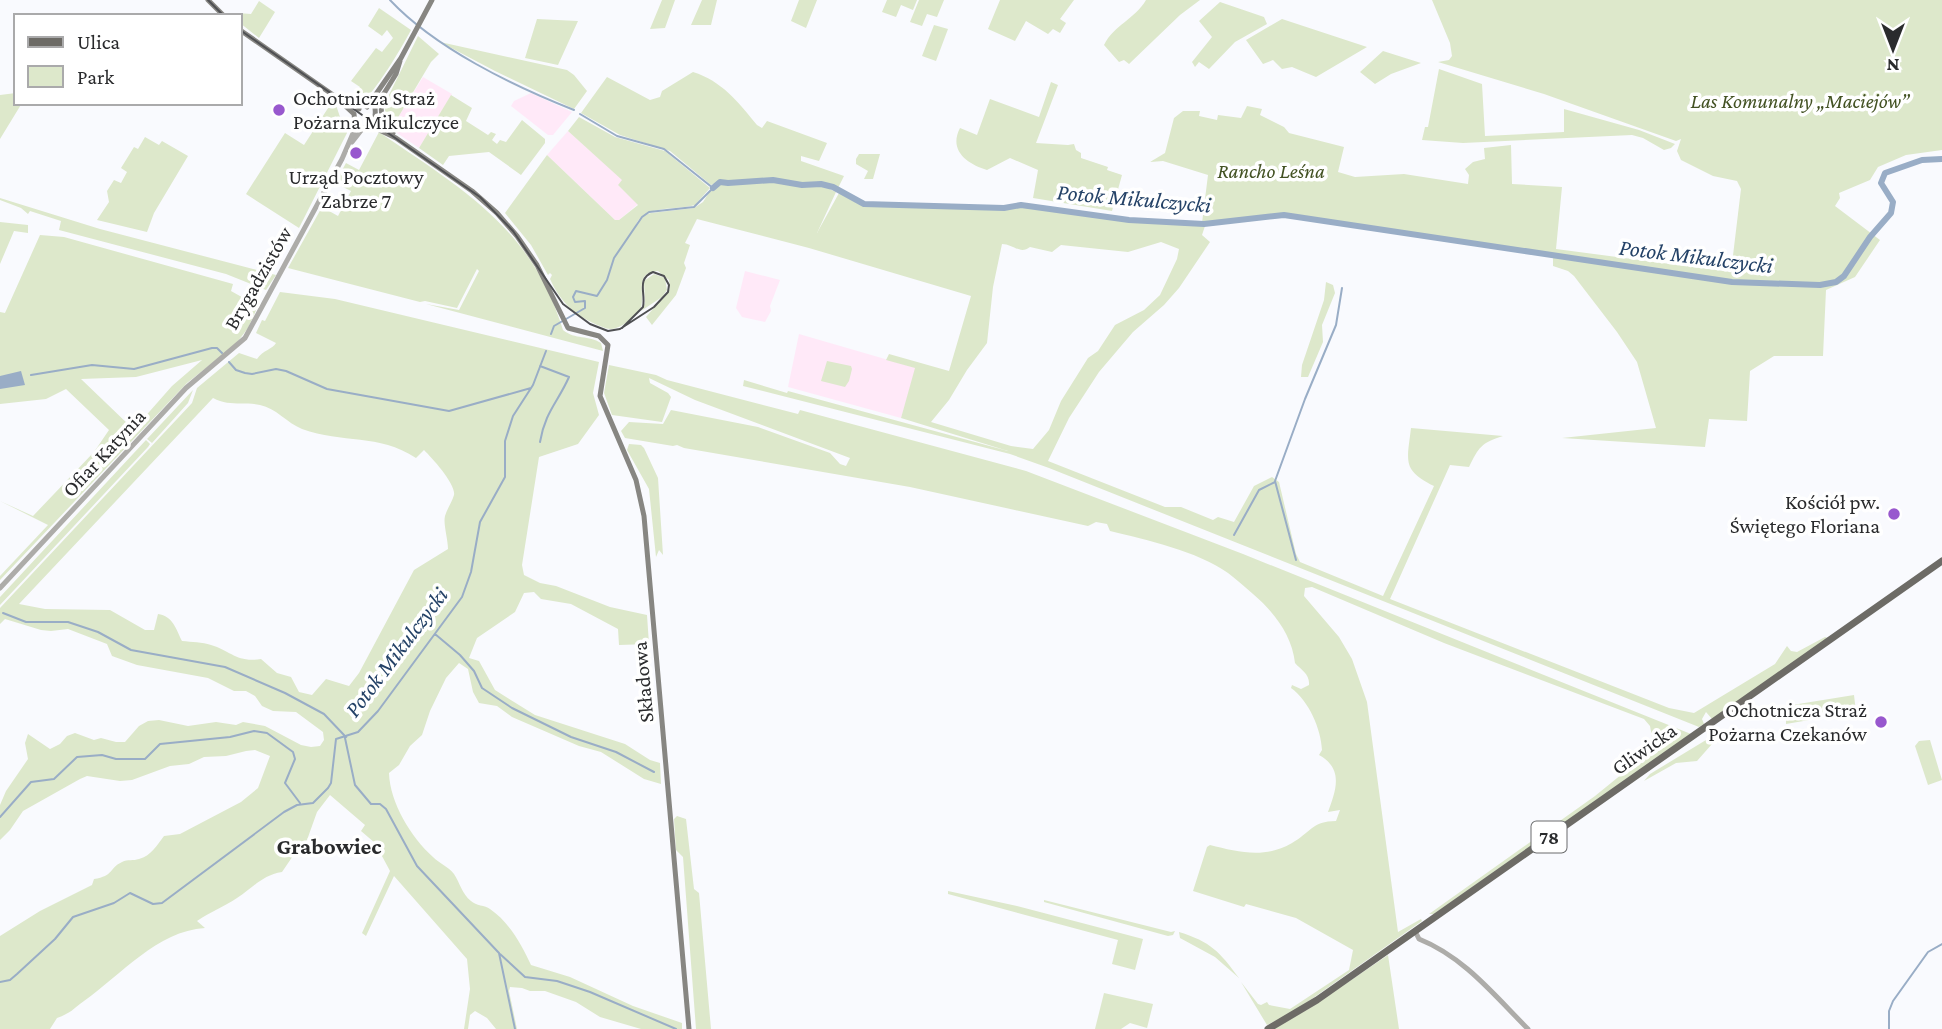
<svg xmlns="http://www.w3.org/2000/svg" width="1942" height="1029" font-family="'Crimson Pro',serif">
  <rect width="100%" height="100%" fill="#f9fafe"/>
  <path fill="#ffe9f8" d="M423,77L452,94L419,148L391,129Z
    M531,93L572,112L553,135H548L511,106L514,101Z
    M568,131L623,180L618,185L638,204L619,220H615L547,155Z
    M745,271L780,280L770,306L771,311L765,322L742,317L736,308Z
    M799,334L916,368L901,418L788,387Z"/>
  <path fill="#dde8cb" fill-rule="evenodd" d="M662,0H675L665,28L650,29Z
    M702,0H717L711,25H691Z
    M799,0H817L806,28L791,21Z
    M887,0H917L913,10L901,5L896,17L882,12Z
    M919,0H944L937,17L927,14L922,26L910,22Z
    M1000,0H1074L1060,19L1066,23L1060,33L1053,29L1048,34L1026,21L1015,41L988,29Z
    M1146,0H1200L1180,15L1129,64L1124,60L1119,62L1104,45C1114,25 1135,19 1146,0Z
    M1432,0H1942V150L1906,155L1878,167L1870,180L1839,193L1840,198L1835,206L1880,240L1855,277L1826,290L1823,356H1774L1750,371L1747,421L1709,419L1705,447L1562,438L1656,428L1637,362L1617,332L1574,276L1568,271L1553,266V254L1284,214L1202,223L1208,175L1163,161L1150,162L1165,153L1174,118L1183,111H1200L1199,116L1217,120L1218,115L1241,118L1247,106L1262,109L1260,115L1284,127L1289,133L1344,147L1338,172L1355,177L1404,174L1468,184L1469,175L1465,169L1473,162L1485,159L1484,148L1511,145L1512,184L1562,187L1556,249L1731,272L1741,189L1737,181L1713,176L1681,160L1677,151L1681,139L1676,141L1544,94L1438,62L1449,60L1452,56L1450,43Z
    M259,1L275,12L259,38L240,23V16H236L238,13L251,14Z
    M1220,2L1264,17L1267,24L1235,42L1209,69L1199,62L1195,67L1192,62L1212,37L1199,21Z
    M379,8L411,30C405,42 372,98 362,101C359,102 353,100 351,100L360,87L351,81L376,48L382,52L393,38L387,30L382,36L368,26Z
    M537,19L578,21L558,65L525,58Z
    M1282,19L1367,47L1316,77L1292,67L1282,69L1273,60L1263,64L1246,40Z
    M934,25L948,29L936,61L922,56Z
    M418,36L439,54L431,62L393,126L387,120L384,105Z
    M440,42L567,70L574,75L587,91L574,109L495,71Z
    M1383,51L1421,63L1391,74L1375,84L1360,72Z
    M1439,69L1482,84L1485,136L1564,132V109L1639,130L1675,144L1671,148L1664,150L1643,138L1632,135L1463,143L1422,140L1425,127H1428Z
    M693,72C722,81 738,102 757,125L762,128L767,121L827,143L819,161L801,156V161L844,176L838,188L826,183L800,184L774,178L723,181L711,185L670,151L620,135L581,113L607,77L650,100L660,97L662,91Z
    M1051,82L1058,85L1036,143L1068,145L1074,144L1076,150L1081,153V158L1108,167L1107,170L1122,175L1112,211L1033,198L1038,170L1010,158L987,170C968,164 948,151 960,128L977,135L990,99L1039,117Z
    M16,93V103H22L0,139V95Z
    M451,95L472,108L466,121L488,135L491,132L496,134L492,140L497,144L500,140L506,142L522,120L545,139V143L521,175L489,152L449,156L443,165L419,148Z
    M332,102H335L340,117L347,120V133L299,228L246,194L285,133L304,145Z
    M579,117L615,137L665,151L710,188L695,205C674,211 641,204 635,228L644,215L651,213L694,208L703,202L710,191L719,185L773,181L801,187L821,185L836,192L817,233L839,193L857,203L867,205L1001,210L1022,207L1128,221L1205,226L1202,235L1210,242L1179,288L1164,305L1133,332L1099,372L1069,418L1048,461L1165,507H1181L1213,520L1218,517L1234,522L1254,486L1272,477L1279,482L1296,554L1300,562L1383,596L1434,486C1402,470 1407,462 1411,428L1503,436C1481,443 1479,447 1469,467L1450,465L1390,599L1669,708L1694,713L1775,664L1787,646L1791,651L1797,652L1825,637L1828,638L1712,719L1706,712L1702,719L1704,724L1699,727L1049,468L1010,454L743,386L744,380L787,393L788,391L1008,451L901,418L915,368L886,360L889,354L949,371L971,296L809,248L697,219L685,243L690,245L684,263L686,268L676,295L652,325L646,317L670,289L669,280L658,271C634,272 645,293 641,308C634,315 625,326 616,328C608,331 601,326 595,324C573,314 559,300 550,279L552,275L550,273L548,275L531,245L505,213L547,155L615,220H619L638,205L618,185L622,180L568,131ZM1161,242L1179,249L1177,259L1160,295L1144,310L1115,325L1098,351L1088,358L1061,401L1049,430L1033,449L1011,446L931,422L949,400L967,370L987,343L993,287L1002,244C1013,244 1020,255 1030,247L1052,252L1061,245L1128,252Z
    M379,132C462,189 532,228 563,330C575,340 589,335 601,343L603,351L426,304L459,310L479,271L477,269L457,308L425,301L420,302L288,268L322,207L338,216L351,191L335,183L346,163L359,170Z
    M145,137L159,145L162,141L188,156L154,213L147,232L97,220L109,202L107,191L114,180L121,183L127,172L121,168L134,147L138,149Z
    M859,154H880L873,179H864L868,171L856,164V159Z
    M0,198L100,229L276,275L266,290L226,274L59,230L61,221L30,211L28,214L21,208L0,200Z
    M0,222L28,225V233L14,231L0,264Z
    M40,235L64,237L233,284L231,291L258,306L248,328L235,345L187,383L0,580V576L48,525L0,501L33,516L94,452L109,430L66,389L46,399L0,404V312L5,313ZM202,360L172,386L135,428L130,426L81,379L136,377Z
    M654,274L665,278L667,290L662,297L641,311L645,303L644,281Z
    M1326,282L1333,285L1335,293L1322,325L1323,342L1308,377H1301L1302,365L1324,300Z
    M280,292L335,299L599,362L593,393L599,415L578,444L539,457L522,565L524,575L540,583L556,586L610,607L647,615L649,644L619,645L618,629L571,604L541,599L534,592L524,593L515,612L477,638L469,658L479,661L495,690L535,715L625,744L650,760L660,763L661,784L644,779L601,752L579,746L512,717L497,706L479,703L473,692L468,669L459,663L446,678L430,711L422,735L410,746L399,765L389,773C390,803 411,837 433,857C439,863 449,867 454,874C460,883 462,894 471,901C476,906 485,905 490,909C509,922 522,945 531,965L570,977L633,1006L682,1023V1029H641L600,1017L576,1002L545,991H530L522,988L510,987L509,991L517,1029H496L487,1018L475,1011L470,1015L468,1029H464L470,989L467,959L394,876L366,936L362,933L390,871L375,843L361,831L365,825L330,795L317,812L307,840L297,850L282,872C262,875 253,888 237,898C225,906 210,912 197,921L205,928C157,931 121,975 84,1001C73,1009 71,1013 57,1018L50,1029H0V936L40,911L92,885L94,879C114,876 109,868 122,862C128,859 133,861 139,859C151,856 157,845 164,836L180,834L241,802L258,788L270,756L255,750L246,751L226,756L204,757L189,764L170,766L132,780L120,781L87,776L80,779L23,811L10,830L0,840V805L6,791L28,759L25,743L28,734L50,749L60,744L67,736L75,733L94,740L101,738L116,742H125L139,726L148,721L159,720L188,726L216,722L236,725L243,722L265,726L301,745L311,747L320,746L324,740L323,732L296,712L273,711L262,706L255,696L246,691H234L208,678L137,665L112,656L107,644L68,629L51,631L41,630L5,619L0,624V608L192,403L197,388L239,353L257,359C263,350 273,349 276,343L256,333L262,320L265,321ZM213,398C229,407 243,401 260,405C276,408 287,423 302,429C343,444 378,433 416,458L424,450C432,458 456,484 454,495C452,502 447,509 445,516C443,524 448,539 448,549L414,570L359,673L349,686L326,679L312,695L299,692L291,677L277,673L261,659C237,663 231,651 211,645C202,642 192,642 182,641C176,629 173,616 158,614L154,630H145L110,610L45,609L19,604Z
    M827,361L851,366L852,369L849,381L845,387L821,381Z
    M609,365L656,375L667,380L798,414L800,410L1026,471L1243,554L1691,734L1434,914H1429L1595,796L1654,748L1650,726L1644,719L1444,643L1312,587L1305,588L1304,596L1339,637L1352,659L1367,702L1398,932L1421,919L1422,921L1292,1013L1267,1025L1241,982L1258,1004L1261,1005L1267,1002L1269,1005L1290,1009L1349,970L1353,950L1296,918L1246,904L1244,907L1193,891L1207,847L1210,845C1238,852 1265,859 1292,843C1310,833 1312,821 1336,821L1340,810L1328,812C1336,790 1344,769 1319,755L1322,750C1321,729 1309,701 1291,688L1292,685L1301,689L1309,685C1310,674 1301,670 1295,663C1292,635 1274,612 1253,594C1245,587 1237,580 1228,573C1197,551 1147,540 1110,531L1107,524L1096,522L1088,526L910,487L684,448L677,445L673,446L625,438L621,431L629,422L663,424L671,410L758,427L830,453L840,464L846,466L850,458L695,400L649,378L650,383L668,393L671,397L662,422L612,415L604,393Z
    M193,390L188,403L152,443L147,439Z
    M146,440L150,444L148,447L0,605V597Z
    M629,444L641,445L644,448L658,478L663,555L659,550L656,557L649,489L627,450Z
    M1854,695L1856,712L1786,724V706Z
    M1706,740L1712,744L1697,761L1676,763L1644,781L1650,774Z
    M1930,740L1942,780L1928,785L1915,746L1919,741Z
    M677,816L686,819L694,889L699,893L711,1029H696L683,857L676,850L674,819Z
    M948,891L1017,906L1143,939L1135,970L1112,964L1118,940L948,894Z
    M1044,900L1171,932L1175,931L1173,935L1168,936L1044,902Z
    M1179,932C1211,942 1219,951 1239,978L1215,957L1180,938Z
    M1388,955L1399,1029H1273L1310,1008Z
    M1104,993L1153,1004L1147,1028L1130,1023L1121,1029H1095Z"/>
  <path fill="#99adc6" d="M21,371L25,385L0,389V376Z"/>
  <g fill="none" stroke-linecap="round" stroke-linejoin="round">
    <path stroke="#99adc6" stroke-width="2" d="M390,0C435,48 513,86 574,110
      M551,334L554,326L585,308V301L575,302L573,297L576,291L597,296L607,280L614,258L642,217L649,212L694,207L713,188L664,149L617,136L580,114
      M229,362L236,370L245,373L252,374L276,369L286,371L327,389L449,411L531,388
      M31,375L92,365L134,369L212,348H217L222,353
      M540,442C545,412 558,402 569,377L540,366
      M1234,535L1259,490L1275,482
      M1296,560L1275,481L1305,399L1336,325L1342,288
      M3,613L26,622H68L98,632L131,650L225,667L285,693L324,714L344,735
      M435,634L460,655L474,671L482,688L512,708L571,737L616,752L654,772
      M347,736L345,738L355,785L371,804H380L386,809L417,866L499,953L515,1029
      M0,817L31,782L54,779L77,757L102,755L116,759H145L160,744L230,737L254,731L267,733L293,752L295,759L285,783L300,803
      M500,954L525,977L557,981L590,992L676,1029
      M0,982L10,980L17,974L55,939L73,917L114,903L130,893L153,904L162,903L284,812L297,805L313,803L328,788L331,783L336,739L358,732L378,711L462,597L471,572L480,522L505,477V441L513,416L533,385L546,351
      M1889,1029V1011L1893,1001L1928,952L1942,944"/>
    <path stroke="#99adc6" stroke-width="6" d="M713,188L720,182L728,183L773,180L802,185L821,184L833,187L864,204L1004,208L1021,205L1129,220L1204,224L1284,215L1732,282L1820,285L1836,282L1844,276L1870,237L1891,213L1893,202L1881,183L1885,173L1922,160L1942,159"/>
    <path stroke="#adaca9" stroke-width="5" d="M352,142L363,128
      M0,588L186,388L245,338L342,159L357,124
      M1415,931L1419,939C1464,957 1494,995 1528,1029"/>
    <path stroke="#878682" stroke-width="5" d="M208,0L224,16
      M240,30L336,97L359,109
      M384,95C378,112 382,120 393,133
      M341,102L354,114
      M367,107L401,58L432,0
      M354,114C355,134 378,135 375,108L396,74L400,61
      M371,126L396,138L472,191L497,213L517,236L537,265L568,328L599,336L608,345L600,396L636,480L644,516L689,1029"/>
    <path stroke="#6d6b66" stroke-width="7" d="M1268,1029L1317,1000L1942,561"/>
    <path stroke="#4f5053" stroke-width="2" d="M208,0L224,16
      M240,30L480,197L513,231L563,304L590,324L608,331L620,329L654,307L668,292L669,285L664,276L653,272C636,279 646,293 643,307L622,328"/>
  </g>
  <g fill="#9858ce" stroke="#fff" stroke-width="2.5">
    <circle cx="279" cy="110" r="7"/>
    <circle cx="356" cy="153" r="7"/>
    <circle cx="1894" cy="514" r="7"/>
    <circle cx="1881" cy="722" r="7"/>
  </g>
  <g text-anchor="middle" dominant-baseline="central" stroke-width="7" stroke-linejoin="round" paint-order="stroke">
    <rect fill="#fff" stroke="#6a6b6c" stroke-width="2" x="1531.5" y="821.5" width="35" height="31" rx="5"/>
    <g font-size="19" font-weight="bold" fill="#2a2b2d">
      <text x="1549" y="837">78</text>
    </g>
    <g font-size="21" fill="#2a2b2d" stroke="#fff" text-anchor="end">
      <text x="293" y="98" text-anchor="start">Ochotnicza Straż<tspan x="293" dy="24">Pożarna Mikulczyce</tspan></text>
      <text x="356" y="177" text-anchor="middle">Urząd Pocztowy<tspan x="356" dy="24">Zabrze 7</tspan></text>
      <text x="1880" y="502">Kościół pw.<tspan x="1880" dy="24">Świętego Floriana</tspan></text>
      <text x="1867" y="710">Ochotnicza Straż<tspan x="1867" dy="24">Pożarna Czekanów</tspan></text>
    </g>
    <g font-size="21" font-style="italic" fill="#435223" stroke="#fff">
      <text x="1800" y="101">Las Komunalny „Maciejów”</text>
      <text x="1271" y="171">Rancho Leśna</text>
    </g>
    <g font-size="21" fill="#2a2b2d" stroke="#fff">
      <text transform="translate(258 278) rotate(-60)">Brygadzistów</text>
      <text transform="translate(104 453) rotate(-47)">Ofiar Katynia</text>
      <text transform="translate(643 682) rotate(-95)">Składowa</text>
      <text transform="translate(1644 749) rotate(-35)">Gliwicka</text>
    </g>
    <g font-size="23" font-style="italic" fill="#244267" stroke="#fff">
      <text transform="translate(1134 198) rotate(5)">Potok Mikulczycki</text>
      <text transform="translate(1696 256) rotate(7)">Potok Mikulczycki</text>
      <text transform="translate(396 652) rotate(-53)">Potok Mikulczycki</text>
    </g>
    <g font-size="23" font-weight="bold" fill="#2a2b2d" stroke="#fff">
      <text x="329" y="846">Grabowiec</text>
    </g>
  </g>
  <rect x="14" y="14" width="228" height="91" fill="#ffffff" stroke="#aaaaab" stroke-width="2"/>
  <rect x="28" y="37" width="35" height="10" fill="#6d6b66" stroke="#aaaaab" stroke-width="2"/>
  <text x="77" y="49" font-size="21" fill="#2a2b2d">Ulica</text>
  <rect x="28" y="66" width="35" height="21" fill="#dde8cb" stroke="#aaaaab" stroke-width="2"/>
  <text x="77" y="84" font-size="21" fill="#2a2b2d">Park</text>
  <g transform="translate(1893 49) rotate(180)" stroke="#ffffff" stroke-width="5" paint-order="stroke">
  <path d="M0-5L12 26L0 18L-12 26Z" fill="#2a2b2d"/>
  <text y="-10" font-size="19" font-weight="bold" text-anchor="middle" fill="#2a2b2d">N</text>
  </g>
</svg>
